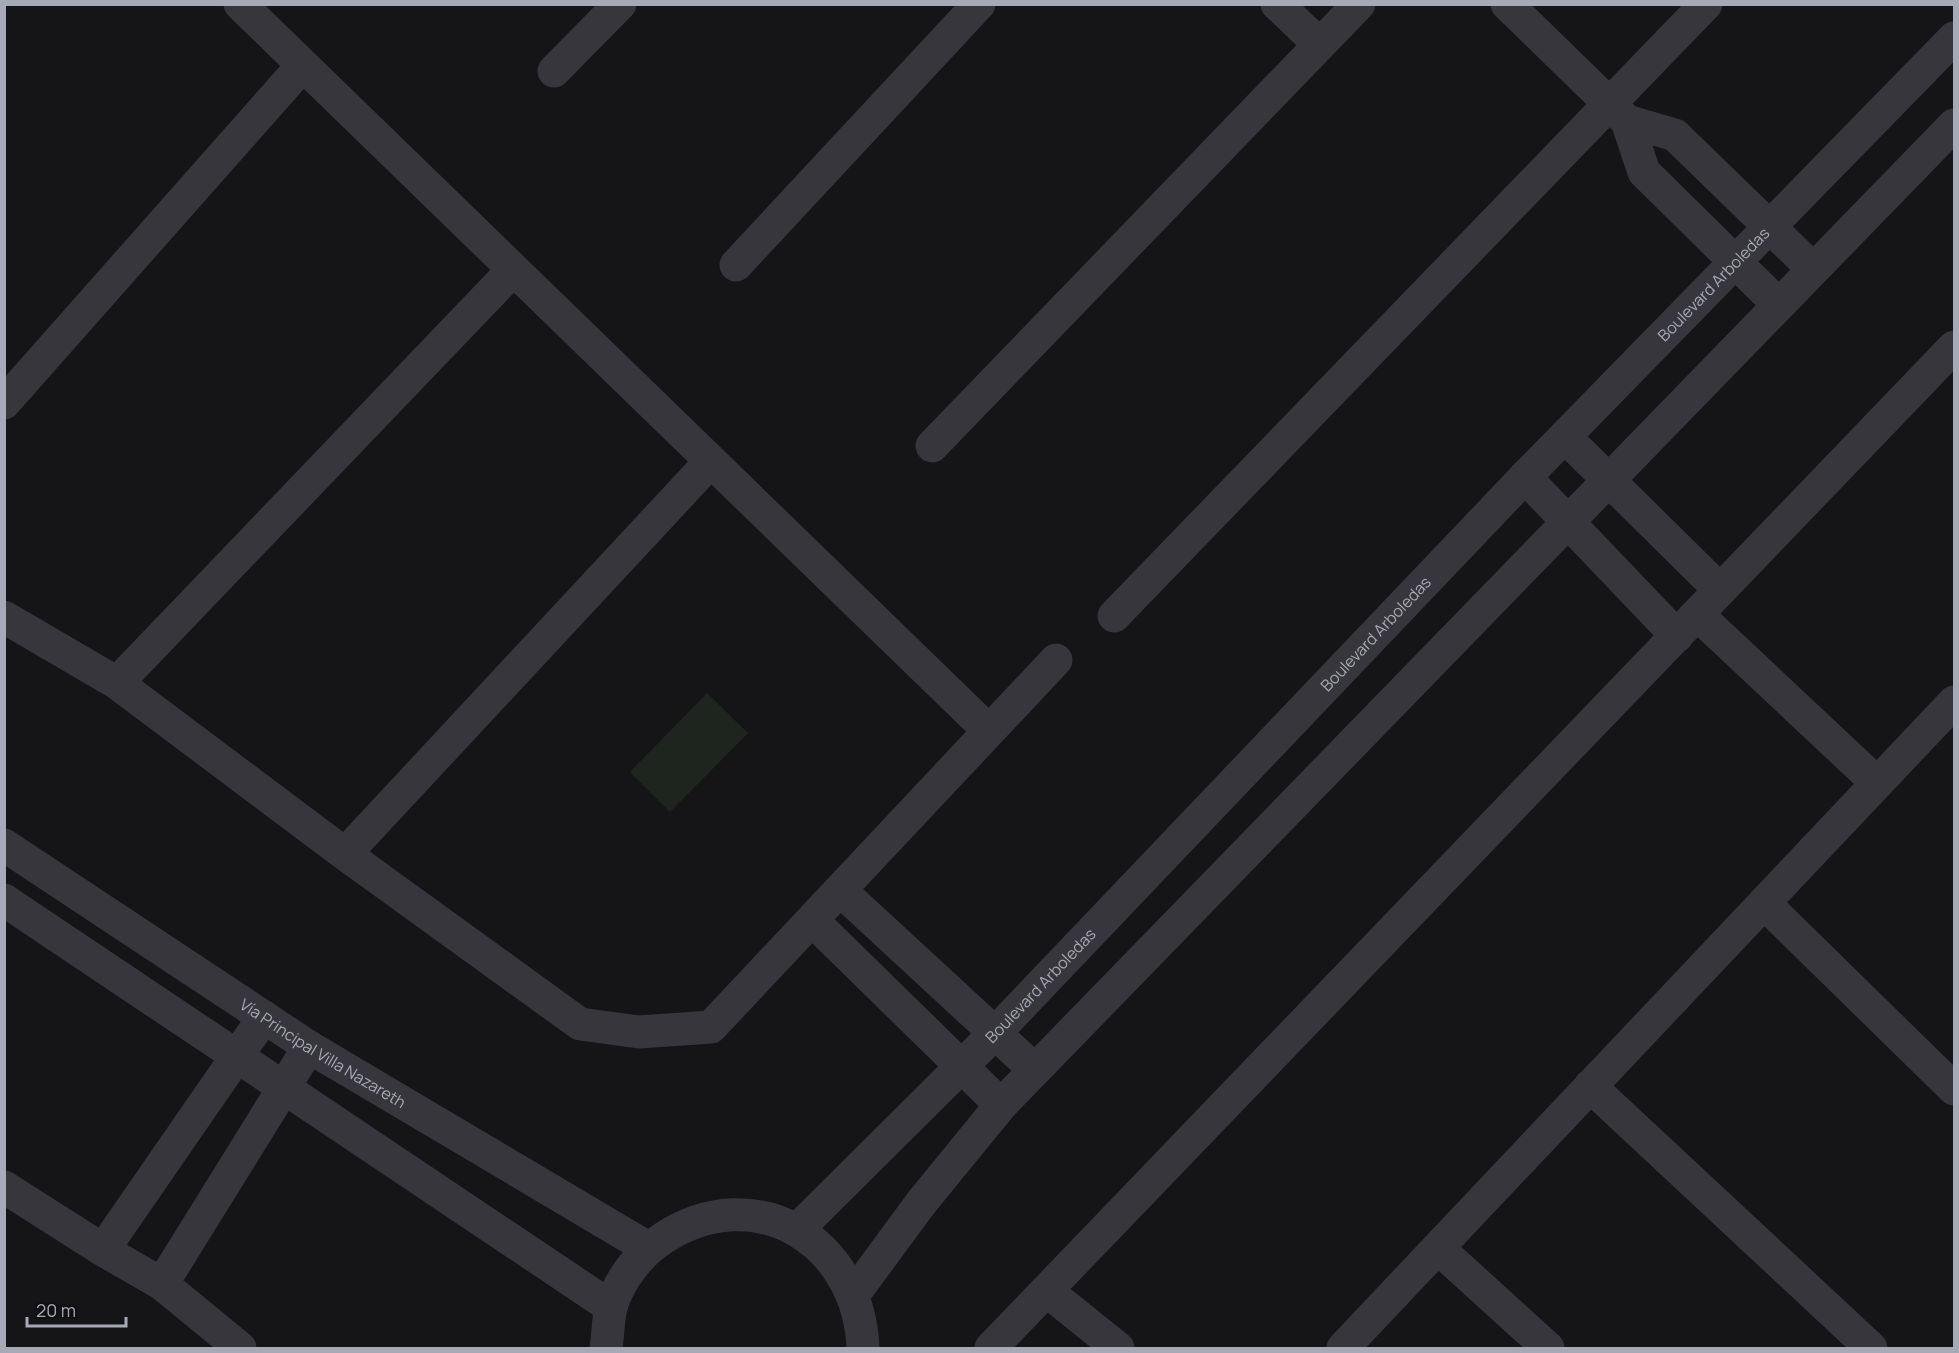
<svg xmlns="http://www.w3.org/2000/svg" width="1959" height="1353" font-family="Manrope,sans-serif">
  <rect width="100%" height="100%" fill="#151517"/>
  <path fill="#1d251e" d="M707,693L748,733L670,812L630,772Z"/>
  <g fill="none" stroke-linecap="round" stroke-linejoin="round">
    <path stroke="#36363c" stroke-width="33" d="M240,4L989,731
      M1277,4L1319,44
      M1507,4L1627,121L1675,135L1813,269
      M554,71L620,4
      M1627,121L1644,172L1778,304
      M736,265L979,4
      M4,403L303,65
      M1565,437L1720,590
      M932,446L1359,4
      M1525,477L1677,636
      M1697,614L1877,783
      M1114,616L1706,4
      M4,617L117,683L345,854L580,1024L639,1032L711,1027L1056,660
      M117,683L513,270
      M345,854L711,461
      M840,890L1035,1070
      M1764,903L1954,1089
      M812,920L1001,1105
      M1590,1086L1871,1348
      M4,1187L103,1250L162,1284L240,1348
      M1438,1248L1548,1348
      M103,1250L264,1017
      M162,1284L309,1047
      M1047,1291L1118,1348
      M991,1348L1954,347
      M1343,1348L1954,702"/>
    <g stroke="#36363c" stroke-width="33">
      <path id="s1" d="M4,845L309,1047L648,1248"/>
      <path d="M4,900L611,1307"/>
      <path id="s2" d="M797,1230L995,1033L1525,477L1954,38"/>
      <path d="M854,1294L921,1203L1001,1105L1954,125"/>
      <path d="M606,1348C608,1335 608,1320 611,1307C619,1280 639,1254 662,1239C755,1177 859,1241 863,1348"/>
    </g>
  </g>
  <g text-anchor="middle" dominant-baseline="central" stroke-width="4.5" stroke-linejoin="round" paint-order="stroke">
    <g font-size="16" fill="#a6aab7" stroke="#101012">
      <text stroke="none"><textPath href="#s2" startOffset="1317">Boulevard Arboledas</textPath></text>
      <text stroke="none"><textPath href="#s2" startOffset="831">Boulevard Arboledas</textPath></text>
      <text stroke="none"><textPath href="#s2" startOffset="345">Boulevard Arboledas</textPath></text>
      <text stroke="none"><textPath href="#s1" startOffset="381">Vía Principal Villa Nazareth</textPath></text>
    </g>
  </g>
  <rect width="1959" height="1353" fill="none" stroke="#a6aab7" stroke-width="12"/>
  <path d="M27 1317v9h99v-9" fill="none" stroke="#a6aab7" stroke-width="3"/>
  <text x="36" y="1317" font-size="18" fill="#a6aab7" stroke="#101012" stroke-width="4.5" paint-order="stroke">20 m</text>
</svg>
